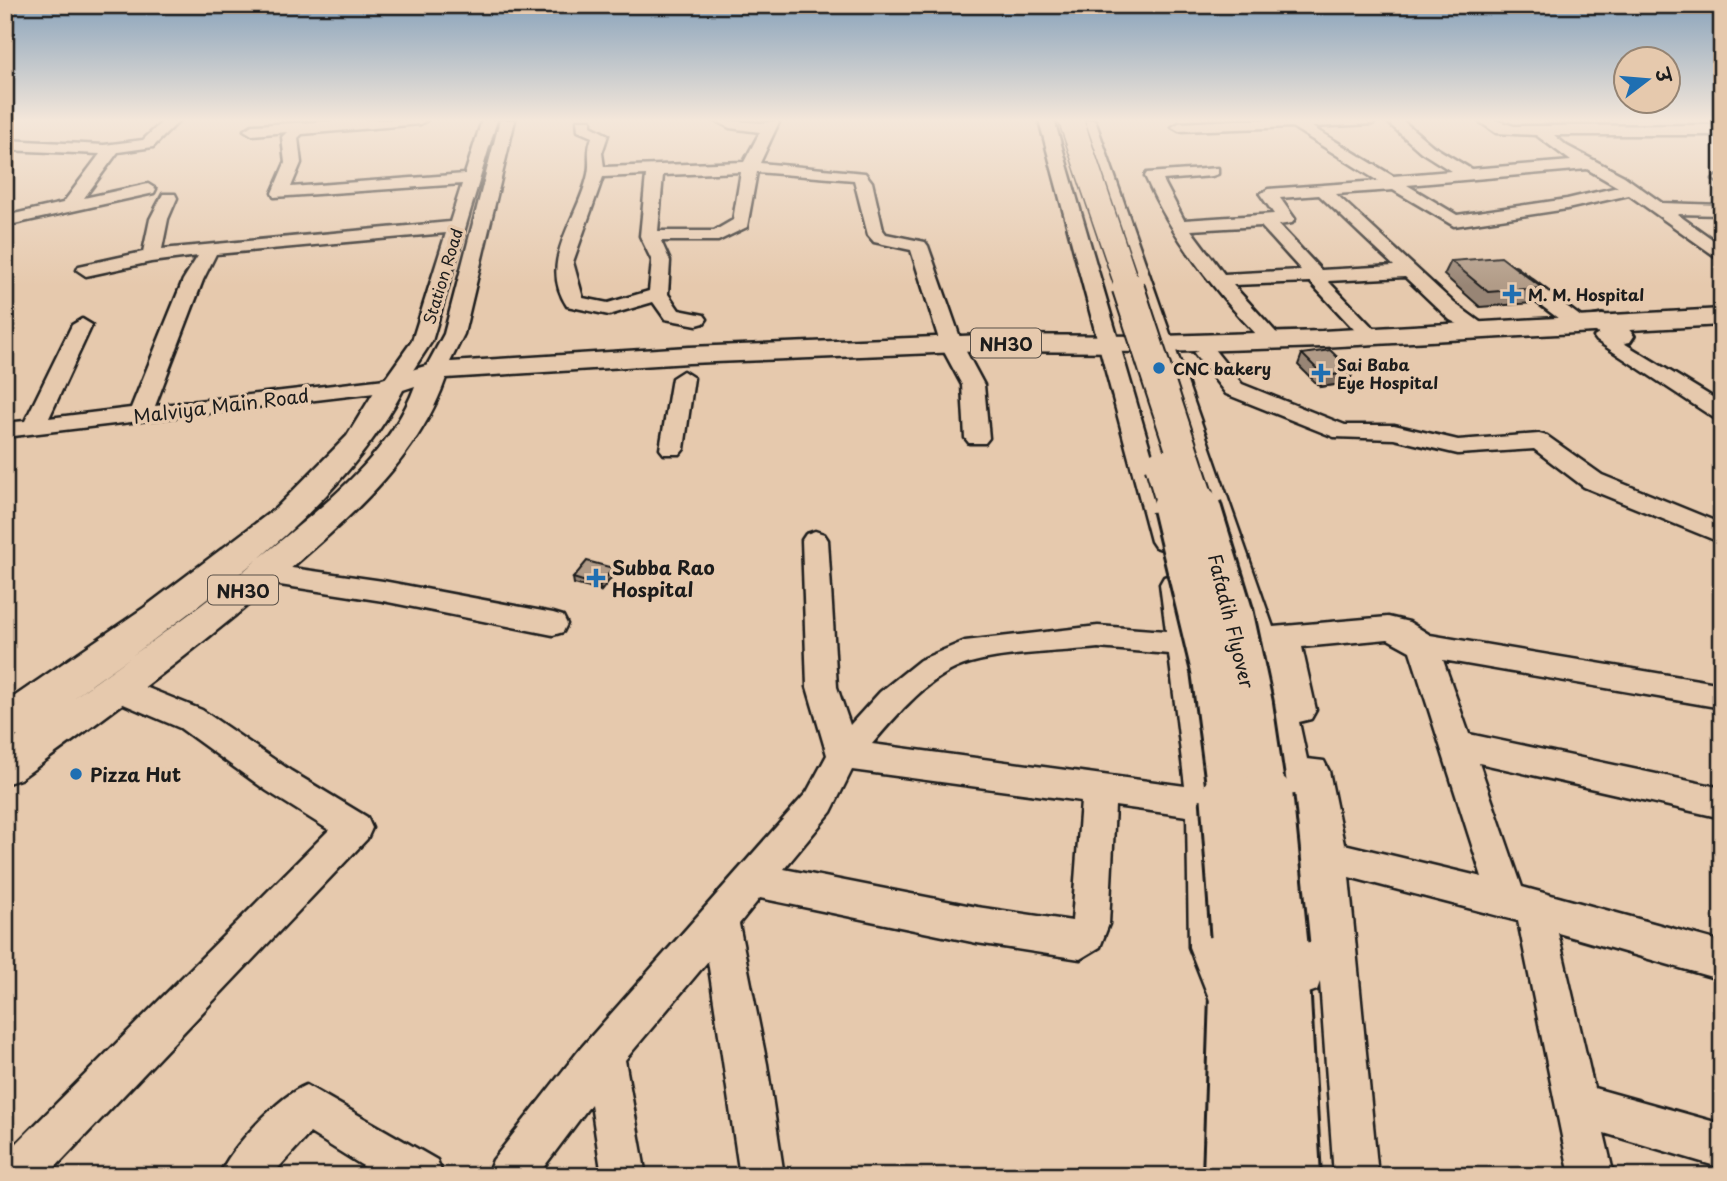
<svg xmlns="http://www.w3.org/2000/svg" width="1727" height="1181" font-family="'Playpen Sans','Playpen Sans Deva',sans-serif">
  <rect width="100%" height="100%" fill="#e6c9ad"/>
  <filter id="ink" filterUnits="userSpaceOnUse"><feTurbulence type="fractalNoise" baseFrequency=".0143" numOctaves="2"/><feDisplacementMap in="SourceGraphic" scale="14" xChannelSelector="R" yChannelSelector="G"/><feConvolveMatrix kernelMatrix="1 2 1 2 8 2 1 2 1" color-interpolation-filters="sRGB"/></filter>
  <g filter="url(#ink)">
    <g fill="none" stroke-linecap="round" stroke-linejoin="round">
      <defs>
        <path id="minor" d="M164,120H180L153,147L118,152L84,198L148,184L156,189L154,193L5,226V216L63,203L100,154L5,150V140L104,145L143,140Z
          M359,120H427L420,124L302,134L298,138L301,163L291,187L465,174L482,120H497L432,341L400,390L5,437V423L25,421L72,325L82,319L92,325L49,418L131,408L183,280L198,256L151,262L86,276L77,270L79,266L143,252L150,219L163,194H175L177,198L168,219L162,249L450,222L462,184L274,197L272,193L285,163L282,137L287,132L252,135L244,130L252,125ZM446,233L412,341L385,379L155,406L203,280L216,254Z
          M500,120H515L464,334L443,376H427L424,371L444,334Z
          M577,120H591V126L608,135L602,153L604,167L744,162L760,132L730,128L714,120L764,123L780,120L760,163L865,173L872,182L883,230L886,234L925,242L928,246L963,346L984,385L989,438L985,443H969L965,438L962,385L941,346L911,250L874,242L868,235L854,180L757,172L747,227L718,241H661L670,261L668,294L679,310L704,315L707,319L704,323L697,325L665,319L653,302L609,315L567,306C537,261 579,218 588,174C591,160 586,154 592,137L578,131ZM741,172L733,220L714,231H658L663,175ZM646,175L640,236L652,261L649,291L608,303L583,298L573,262L603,177Z
          M1039,120H1054L1177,541L1173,547L1164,550L1155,547L1151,541Z
          M1080,120H1095L1273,627L1388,617L1409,622L1430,635L1722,684V708L1443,660L1469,734L1722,788V818L1479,763L1522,887L1722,942V980L1558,933L1594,1088L1722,1124V1168L1604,1133L1614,1176H1570L1518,921L1349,877L1378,1176H1334L1320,982L1317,990L1303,995L1289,990L1284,976L1288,903L1284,831L1275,759L1250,651L1198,653L1221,804L1227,947L1245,989L1239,1003L1225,1009L1211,1003L1189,947L1187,816L1115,806L1109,924L1100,947L1080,959L977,943L760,898L739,924L767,1064L784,1176H740L708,961L625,1060L646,1176H602L591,1104L537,1176H487L493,1160L580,1049L807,792L827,755L807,687L802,540L806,534L815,531L824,534L828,540L837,687L850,725L880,692L920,660L965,641L1098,626L1166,631L1160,584L1164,577L1174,574L1184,577L1188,584L1195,631L1244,629ZM1388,639L1410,651L1482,877L1344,844L1329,771L1324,761L1307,759L1299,722L1311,719L1316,710L1302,647ZM1098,648L1169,654L1185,786L872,744C898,714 930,674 970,663C1005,653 1061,652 1098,648ZM852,770L1081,801L1072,921L977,907L784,869L831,812Z
          M1236,120H1379L1372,124L1312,127L1393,176L1451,171L1421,152L1385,120H1402L1433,146L1471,169L1571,161L1536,135L1496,133L1477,120H1495L1514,126L1722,125V135H1554L1567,146L1624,176L1662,203L1722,205V215L1677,214L1722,246V261L1629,195L1567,209L1454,226L1393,190L1336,194L1454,303L1491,330L1481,336L1450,320L1405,277L1328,281L1381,336L1371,342L1364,340L1310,282L1233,285L1283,340L1280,344H1266C1217,295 1173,240 1145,176L1147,173L1218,168V174L1212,176L1163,180L1184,220L1274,214L1260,194L1268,189L1378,181L1292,127L1179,131L1172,127L1179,123ZM1587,169L1618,187L1567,199L1457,215L1407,185ZM1319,195L1394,266L1321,270L1279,225L1292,223L1295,219L1280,198ZM1261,226L1301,270L1224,274L1191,230Z
          M1721,174H1722V185L1713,179Z
          M1509,266L1516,268L1585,320L1588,324L1585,328H1571L1502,276L1499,272Z
          M1604,331L1722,403V420L1714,418L1597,341L1594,337Z
          M1205,347L1213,348L1242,384L1345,425H1394L1458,440L1539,434L1547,436L1602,475L1722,524V543L1584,487L1534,449L1458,454L1394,439L1334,437L1226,394L1194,353Z
          M683,371L694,378L684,449L680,454H664L660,449L672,378Z
          M264,564L383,581L553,613L563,616L567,624L563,632L553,635L383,601L254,581L250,574L254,567Z
          M118,676L202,710L291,771L367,817L372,828L367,839L47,1176H5V1155L329,830L267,791L180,728L107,697L103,688L107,679Z
          M306,1085L437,1160L443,1176H379L310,1133L271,1176H219C230,1148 279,1096 306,1085Z"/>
        <path id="major" d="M1722,309V325L1322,347L1162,352L985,351L689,363L446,378C417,462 346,520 281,577C198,649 109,715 20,779L5,784V745L18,736L5,740V703L145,607L276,508L347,436L382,379L435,363L689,347L985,335L1162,336L1322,331ZM415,386C389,456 324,505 268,551C205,602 140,651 73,698C187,616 338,516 403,390Z"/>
        <path id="highway" d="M1602,315C1615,318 1627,325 1634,336L1630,342C1613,346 1598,337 1588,323L1592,317Z
          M1238,910L1256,917L1262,929L1281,920L1299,927L1307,945L1320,1176H1204L1212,935L1220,917Z"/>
      </defs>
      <use href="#minor" stroke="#1c1c1c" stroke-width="5"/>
      <use href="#major" stroke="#1c1c1c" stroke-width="5"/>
      <use href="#highway" stroke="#1c1c1c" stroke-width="6"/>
      <use href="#minor" fill="#e6c9ad" fill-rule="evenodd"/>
      <use href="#major" fill="#e6c9ad" fill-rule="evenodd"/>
      <use href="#highway" fill="#e6c9ad" fill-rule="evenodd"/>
      <defs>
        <path id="highway-bridge-far3" d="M1071,120L1128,288"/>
        <path id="highway-bridge-far2" d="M1128,287L1201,509
          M1161,465L1174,509"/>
        <path id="highway-bridge-far1" d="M1173,507L1212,670L1229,799
          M1200,507L1233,615L1252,704L1266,799"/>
        <path id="highway-bridge" d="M1228,797L1238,935
          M1266,797L1281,945"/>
      </defs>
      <use href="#highway-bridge-far3" stroke="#1c1c1c" stroke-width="27" stroke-linecap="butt"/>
      <use href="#highway-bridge-far2" stroke="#1c1c1c" stroke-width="35" stroke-linecap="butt"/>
      <use href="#highway-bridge-far1" stroke="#1c1c1c" stroke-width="46" stroke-linecap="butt"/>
      <use href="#highway-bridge" stroke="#1c1c1c" stroke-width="59" stroke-linecap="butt"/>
      <use href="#highway-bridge-far3" stroke="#e6c9ad" stroke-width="24"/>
      <use href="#highway-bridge-far2" stroke="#e6c9ad" stroke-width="31"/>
      <use href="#highway-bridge-far1" stroke="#e6c9ad" stroke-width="40"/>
      <use href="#highway-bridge" stroke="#e6c9ad" stroke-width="53"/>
    </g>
    <path fill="#988574" stroke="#1c1c1c" stroke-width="2" d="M1451,261L1542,288L1533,303L1480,307L1444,275Z
      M1302,354L1349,383L1320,387L1298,365Z
      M613,568L614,574L601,591L574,584L573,578Z"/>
    <path fill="#7c6c5e" stroke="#1c1c1c" stroke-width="2" d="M1353,372L1349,383L1320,387L1324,376Z
      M613,568L614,574L601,591L599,586Z"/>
    <path fill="#b19b87" stroke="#1c1c1c" stroke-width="2" d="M1501,257L1542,288L1488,292L1451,261Z
      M1330,350L1353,372L1324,376L1302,354Z
      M587,561L613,568L599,586L573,578Z"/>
  </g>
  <linearGradient id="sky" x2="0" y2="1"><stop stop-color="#89a3bb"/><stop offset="0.42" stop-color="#f4e7da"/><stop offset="1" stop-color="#f4e7da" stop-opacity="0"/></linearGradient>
  <rect width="1727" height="286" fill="url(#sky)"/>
  <g fill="#1f6fb2" stroke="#e6c9ad" stroke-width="2.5">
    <path d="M1508.5 283.5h7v7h7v7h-7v7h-7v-7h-7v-7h7z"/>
    <circle cx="1159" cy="368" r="7"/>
    <path d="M1317.5 362.5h7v7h7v7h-7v7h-7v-7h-7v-7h7z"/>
    <path d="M592.5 567.5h7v7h7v7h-7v7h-7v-7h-7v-7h7z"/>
    <circle cx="76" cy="774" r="7"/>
  </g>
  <g text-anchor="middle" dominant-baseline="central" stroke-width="7" stroke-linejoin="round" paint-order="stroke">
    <g font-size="16" fill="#1c1c1c" stroke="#e6c9ad">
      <text transform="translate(442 276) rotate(-73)">Station Road</text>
    </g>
    <g font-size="16" font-weight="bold" fill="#1c1c1c" stroke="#e6c9ad" text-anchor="start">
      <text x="1528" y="294">M. M. Hospital</text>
      <text x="1337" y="364">Sai Baba<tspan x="1337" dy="18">Eye Hospital</tspan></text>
      <text x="1173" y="368">CNC bakery</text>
    </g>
    <g fill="#e6c9ad" stroke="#595048" stroke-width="2">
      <rect x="971" y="328.5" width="70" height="29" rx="5"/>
      <rect x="208" y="575.5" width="70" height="29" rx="5"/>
    </g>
    <g font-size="18" font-weight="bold" fill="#1c1c1c">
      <text x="1006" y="343">NH30</text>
      <text x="243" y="590">NH30</text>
    </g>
    <g font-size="19" fill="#1c1c1c" stroke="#e6c9ad">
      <text transform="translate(221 405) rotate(-7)">Malviya Main Road</text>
      <text transform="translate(1232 621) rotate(76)">Fafadih Flyover</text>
    </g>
    <g font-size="19" font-weight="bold" fill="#1c1c1c" stroke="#e6c9ad" text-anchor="start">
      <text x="612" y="567">Subba Rao<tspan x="612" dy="22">Hospital</tspan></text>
      <text x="90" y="774">Pizza Hut</text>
    </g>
  </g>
  <rect width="1727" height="1181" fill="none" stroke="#e6c9ad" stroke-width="28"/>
  <rect x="14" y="14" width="1699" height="1153" fill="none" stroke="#1c1c1c" stroke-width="2.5" filter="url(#ink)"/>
  <g transform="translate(1647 80) rotate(74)"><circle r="33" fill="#e6c9ad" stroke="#958473" stroke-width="2"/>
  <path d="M0-5L12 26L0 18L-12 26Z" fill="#1f6fb2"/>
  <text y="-10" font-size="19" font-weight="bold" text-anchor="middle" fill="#1c1c1c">उ</text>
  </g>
</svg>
